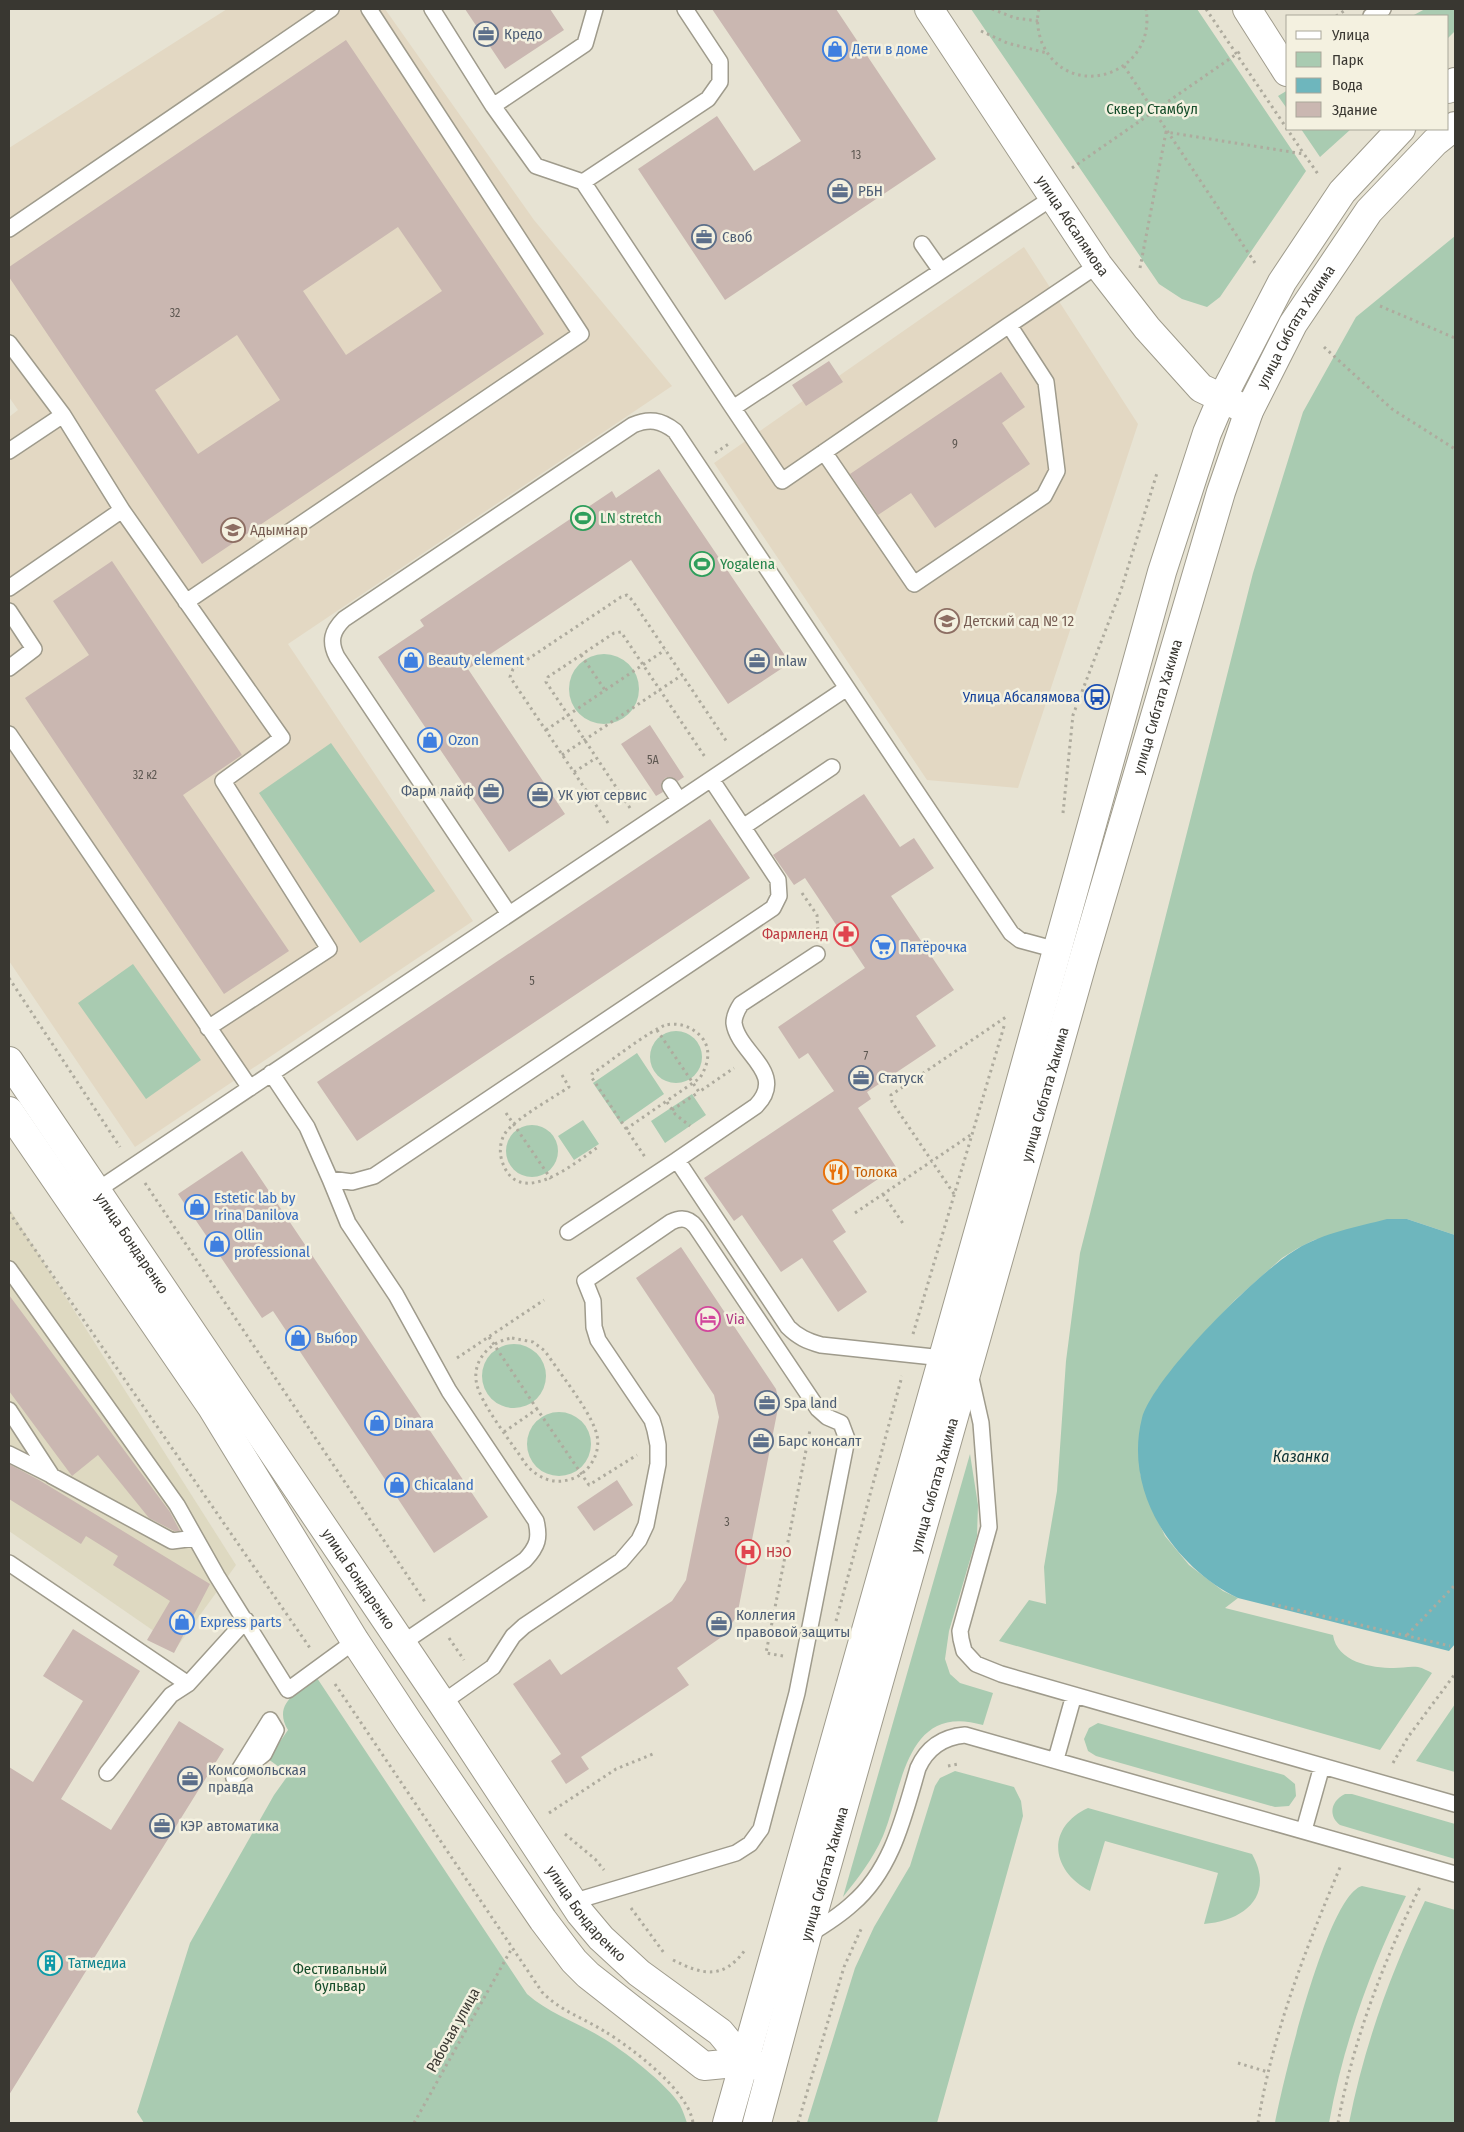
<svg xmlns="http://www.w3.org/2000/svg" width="1464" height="2132" font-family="'Fira Sans Condensed',sans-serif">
  <rect width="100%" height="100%" fill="#e7e3d3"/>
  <path fill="#ded9c1" d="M9,1208L236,1565L177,1647L9,1531Z"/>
  <path fill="#e3d8c3" d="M227,9H385L534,220L672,386L288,644L473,921L135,1147L9,961V417L18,410L9,397V148Z
    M1024,247L1138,424L1018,788L927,780L714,463Z"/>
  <path fill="#a9cbb1" d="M971,9H1197L1306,171L1220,297L1207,307L1182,299L1159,284Z
    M1425,9H1455V31L1448,38V16H1412Z
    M1288,90V110L1278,96Z
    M1301,129H1351L1320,157Z
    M1455,236V1235L1407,1219L1314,1240L1298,1248L1282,1258L1235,1300L1192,1346L1158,1388L1143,1417L1140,1473L1149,1502L1165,1536L1189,1565L1223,1591L1238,1598L1225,1608L1333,1635C1337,1662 1371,1668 1394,1668C1401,1668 1410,1666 1418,1667C1423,1668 1428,1671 1432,1673L1380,1750L999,1641L1029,1600L1046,1604L1044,1567L1057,1491L1066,1361L1080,1253L1253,573L1303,412L1356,317Z
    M569 689a35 35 0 1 1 70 0a35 35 0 1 1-70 0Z
    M331,743L435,891L360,943L259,793Z
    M133,964L201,1060L146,1099L78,1003Z
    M650 1057a26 26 0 1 1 52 0a26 26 0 1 1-52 0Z
    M637,1053L664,1094L621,1124L593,1083Z
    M692,1094L706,1115L665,1143L651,1121Z
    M583,1120L599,1144L574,1160L558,1136Z
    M506 1151a26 26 0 1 1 52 0a26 26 0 1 1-52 0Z
    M482 1376a32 32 0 1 1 64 0a32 32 0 1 1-64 0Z
    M527 1444a32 32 0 1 1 64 0a32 32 0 1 1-64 0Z
    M970,1454L978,1505L977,1536L949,1631L945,1659L950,1674L960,1683L993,1693L983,1725C905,1702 903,1788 883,1836C873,1859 858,1878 843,1897Z
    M317,1678L527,1994C548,2013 577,2022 601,2037C622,2049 668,2085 680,2105C683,2111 685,2117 687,2123H144L137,2112L190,1943L274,1795L289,1774L268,1759L288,1730C272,1704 298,1691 317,1678Z
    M1455,1704V1772L1416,1761L1451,1710Z
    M1098,1723L1284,1775L1295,1784L1296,1796L1289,1806L1275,1807L1096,1756L1088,1751L1084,1739L1089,1728Z
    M955,1771L1014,1787L1021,1801L1023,1816L937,2123H807L855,1968L874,1927L910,1866L935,1786L940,1778Z
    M1345,1794H1352L1455,1824V1859L1340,1825C1327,1815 1332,1800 1345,1794Z
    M1088,1808L1252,1854C1275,1895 1245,1921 1204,1924L1218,1873L1105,1841L1090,1891C1051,1871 1045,1828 1088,1808Z
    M1362,1886L1406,1896C1371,1968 1343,2044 1329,2123H1275C1282,2085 1327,1895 1362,1886Z
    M1425,1901L1455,1910V2123H1349C1364,2046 1391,1972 1425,1901Z"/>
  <path fill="#6eb6bd" d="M1387,1219H1407L1455,1235V1644L1449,1651L1238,1598C1174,1567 1123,1492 1142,1418C1154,1376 1258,1272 1297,1249C1323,1233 1357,1227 1387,1219Z"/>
  <path fill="#cab7b1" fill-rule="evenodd" d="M465,9H550L564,30L505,69Z
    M712,9H836L936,159L725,300L638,169L717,116L754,171L801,141Z
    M346,40L544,334L202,564L9,277V267ZM398,227L442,291L346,355L303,291ZM237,335L280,400L198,454L155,390Z
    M829,361L843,382L806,406L792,385Z
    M1001,372L1025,407L1002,423L1030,464L935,528L911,493L878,515L850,474Z
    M659,469L790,663L728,704L631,560L501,647L468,669L565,814L509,852L378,657L424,626L420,620L515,556L612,491L616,498Z
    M112,561L242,755L183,795L289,951L224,994L25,698L89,655L53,601Z
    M650,725L684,777L678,781L670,777L665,778L661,786L663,792L656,796L621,744Z
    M864,794L900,847L914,838L934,868L891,896L954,990L916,1016L936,1046L867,1092L871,1099L858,1108L896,1167L832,1210L846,1232L833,1241L867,1292L838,1312L802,1258L781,1272L742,1215L734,1221L704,1178L834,1091L808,1053L799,1059L778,1027L865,968L805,878L794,885L773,855Z
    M710,819L750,878L357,1141L317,1082Z
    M242,1151L488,1517L434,1553L273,1311L262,1318L178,1194Z
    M681,1247L776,1389L779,1403L737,1616L723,1636L677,1668L689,1685L581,1757L589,1769L566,1784L551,1761L561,1754L513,1684L550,1659L561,1675L672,1601L686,1580L719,1417L714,1395L636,1278Z
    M9,1295L170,1512L180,1531H174L149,1518L98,1455L72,1476L9,1391Z
    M9,1464L39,1480L210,1584L174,1653L147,1640L170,1601L113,1565L118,1556L86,1536L81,1544L9,1499Z
    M617,1480L633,1505L594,1531L577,1507Z
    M73,1629L140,1671L61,1799L111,1830L179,1721L224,1749L9,2095V1767L33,1782L83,1701L43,1676Z"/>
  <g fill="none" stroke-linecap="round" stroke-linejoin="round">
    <defs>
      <path id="service" d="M432,9L493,106L536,166L583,182L733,408L1052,198
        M1371,16L1383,9
        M493,106L585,44L595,9
        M583,182L708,99L720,82V62L685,9
        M9,229L331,9
        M922,244L941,271
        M1009,325L1098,265
        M9,343L63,415L9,451
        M733,408L782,481L1009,325L1046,382L1057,471L1044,496L914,584L824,452
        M122,510L282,738L223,781L329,949L208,1028
        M9,588L122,510L63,415
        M186,602L581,334L369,9
        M9,611L34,649L9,668
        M9,734L250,1088
        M670,786L679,800
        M743,827L832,767
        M509,914L337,657C329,641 332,631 344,619L633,425C649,418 661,420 675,431L1011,933L1020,940L1057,950
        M817,954L741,1004C737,1010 734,1016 734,1023C738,1053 788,1073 756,1106L677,1160L788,1327C798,1337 807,1341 821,1345L943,1358
        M271,1073L307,1127L330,1179L352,1182L374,1176L773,908L779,896L778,880L711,779
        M330,1179L348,1223L396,1295L449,1391L536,1521C540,1538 538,1546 525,1560L401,1644
        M96,1191L847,688
        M568,1232L677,1160
        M9,1269L177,1505L217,1576L288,1690L355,1641
        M970,1374L981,1423L989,1527L960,1631L961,1639L964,1651L976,1664L1001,1674L1455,1804
        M9,1410L52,1476L172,1541L195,1538
        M9,1454L51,1475
        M9,1563L188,1684
        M442,1703L493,1667L513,1636L524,1626L621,1561L639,1540L646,1525L658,1464V1445L655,1430L652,1420L598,1340L594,1327L593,1301L585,1281L671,1222C681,1217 689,1218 696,1227L818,1409L827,1417L841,1423L847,1439L797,1693L761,1829L750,1844L736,1853L572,1902
        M270,1720L276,1730L264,1754L234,1778Z
        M1056,1759L1074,1695
        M107,1773L171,1695L188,1684L246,1620
        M1304,1830L1322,1766
        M808,1935C823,1926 839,1916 852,1904C892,1870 904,1816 918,1768C927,1748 943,1737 965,1735L1455,1874"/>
      <g id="minor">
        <path id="s1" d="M929,9L1098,265L1147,328L1201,388L1249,411"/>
        <path d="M1247,9L1287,72"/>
      </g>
      <g id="tertiary">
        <path id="s2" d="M9,1061L442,1703L580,1913L601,1938L639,1973L720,2032L745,2062"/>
        <path d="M9,1111L211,1406L355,1641L409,1723L543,1920L574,1961L588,1975L704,2066L745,2062L766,2068"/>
      </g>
      <g id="secondary">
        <path d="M1448,89L1455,82"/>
        <path d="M727,2123L1008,1127L1162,572L1207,433L1222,398L1282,282L1342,192L1401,129"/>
        <path id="s3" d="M757,2123L807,1936L1084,957L1221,492L1249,411L1293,324L1369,211L1435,142L1455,126"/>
      </g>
    </defs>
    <use href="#service" stroke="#9f9b8c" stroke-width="18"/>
    <use href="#minor" stroke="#9f9b8c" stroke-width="30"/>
    <use href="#tertiary" stroke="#9f9b8c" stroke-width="30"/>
    <use href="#secondary" stroke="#9f9b8c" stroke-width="30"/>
    <path stroke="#aeab9e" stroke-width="3" stroke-dasharray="2.5 4" stroke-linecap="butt" d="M992,9L1015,18L1038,21
      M1039,9C1036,20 1038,32 1042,43C1069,104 1157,74 1146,9
      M1206,9L1304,154
      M1336,16L1347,9
      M981,31L1007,43L1047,53
      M1124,66L1257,266
      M1072,168L1241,51
      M1140,268L1166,132L1304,154L1318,174
      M1380,306L1455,338
      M1324,347L1392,409L1455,449
      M715,453L730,443
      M581,655L605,690
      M546,730L665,650
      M562,755L682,675
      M574,772L596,758
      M630,808L546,682L548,677L614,633L621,632L705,757
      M1063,813L1073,715L1121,590L1157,473
      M608,823L510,677L513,669L621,597L627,595L632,600L727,742
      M802,893L817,915L818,932
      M9,978L120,1147
      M657,1030L699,1092L734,1068
      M562,1075L569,1087C553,1098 518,1117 506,1132C500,1140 499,1152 502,1161C518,1211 575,1163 598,1147
      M667,1102L675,1114L690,1126
      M672,1110L699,1092
      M506,1113L551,1179
      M626,1129L700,1078C707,1066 712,1052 703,1039C694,1027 679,1022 666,1025C650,1030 608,1063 592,1074V1078L645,1157
      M145,1183L425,1602
      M883,1194L904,1225
      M954,1194L892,1102L891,1095L1006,1017
      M9,1212L310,1648
      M855,1213L972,1134
      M913,1334L1005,1023
      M489,1337L537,1409
      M512,1338L533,1342L545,1351C559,1372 587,1407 595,1429C604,1450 590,1475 568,1480C552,1484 539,1478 527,1466C514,1446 487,1412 479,1391C468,1365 487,1342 512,1338Z
      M457,1358L544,1300
      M504,1432L537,1409L589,1485L637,1455
      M1272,1604L1450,1646
      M836,1621L902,1376
      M1407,1635L1455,1585
      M449,1638L464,1660
      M783,1656L766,1653L810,1430
      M335,1684L542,1992C559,2010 583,2018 604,2031C631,2047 689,2091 693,2123
      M1393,1763L1408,1737L1455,1674
      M948,1766L958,1764
      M549,1813L616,1769L653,1754
      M565,1834L595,1859L604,1870
      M631,1908L664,1953
      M673,1960C703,1975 723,1980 745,1950
      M1238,2063L1268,2072
      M414,2123L512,1948
      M798,2123L844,1967L862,1927
      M1258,2123C1273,2031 1305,1951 1341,1865
      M1338,2123C1353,2040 1383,1963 1420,1887"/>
    <use href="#service" stroke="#fff" stroke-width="15"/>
    <use href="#minor" stroke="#fff" stroke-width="28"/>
    <use href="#tertiary" stroke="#fff" stroke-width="28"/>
    <use href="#secondary" stroke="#fff" stroke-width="28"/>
  </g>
  <defs>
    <symbol id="office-ring" viewBox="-11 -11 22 22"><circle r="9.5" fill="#f4f1e0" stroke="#5c6f8a" stroke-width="1.5"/><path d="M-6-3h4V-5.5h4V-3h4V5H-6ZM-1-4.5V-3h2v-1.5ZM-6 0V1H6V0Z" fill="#5c6f8a"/></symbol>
    <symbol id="shop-ring" viewBox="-11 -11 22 22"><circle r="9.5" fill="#f4f1e0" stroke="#3f7fe0" stroke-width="1.5"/><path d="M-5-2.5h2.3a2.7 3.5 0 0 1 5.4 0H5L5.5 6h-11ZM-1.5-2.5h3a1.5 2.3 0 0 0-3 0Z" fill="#3f7fe0"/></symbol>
    <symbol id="stadium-ring" viewBox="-11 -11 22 22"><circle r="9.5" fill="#f4f1e0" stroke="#2e9e5b" stroke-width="1.5"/><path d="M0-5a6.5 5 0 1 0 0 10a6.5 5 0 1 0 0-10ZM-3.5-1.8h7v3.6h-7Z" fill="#2e9e5b"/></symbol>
    <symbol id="school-ring" viewBox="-11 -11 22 22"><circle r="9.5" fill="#f4f1e0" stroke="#8d6e63" stroke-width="1.5"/><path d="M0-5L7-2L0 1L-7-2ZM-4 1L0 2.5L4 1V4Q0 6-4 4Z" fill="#8d6e63"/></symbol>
    <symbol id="bus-ring" viewBox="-11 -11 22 22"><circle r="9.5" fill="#f4f1e0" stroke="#1a4fb4" stroke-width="1.5"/><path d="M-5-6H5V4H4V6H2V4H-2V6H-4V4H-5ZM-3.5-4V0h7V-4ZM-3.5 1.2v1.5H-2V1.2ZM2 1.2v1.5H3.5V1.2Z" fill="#1a4fb4"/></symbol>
    <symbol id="pharmacy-ring" viewBox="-11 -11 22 22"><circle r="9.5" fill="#f4f1e0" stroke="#e0444e" stroke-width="1.5"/><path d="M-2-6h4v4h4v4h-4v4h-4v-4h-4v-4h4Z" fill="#e0444e"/></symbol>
    <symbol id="supermarket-ring" viewBox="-11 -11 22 22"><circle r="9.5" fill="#f4f1e0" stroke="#3f7fe0" stroke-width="1.5"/><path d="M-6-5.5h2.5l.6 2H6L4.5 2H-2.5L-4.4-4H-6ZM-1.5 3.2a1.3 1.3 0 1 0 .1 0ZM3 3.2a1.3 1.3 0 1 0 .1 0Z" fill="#3f7fe0"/></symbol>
    <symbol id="restaurant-ring" viewBox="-11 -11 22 22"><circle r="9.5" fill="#f4f1e0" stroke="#e8710a" stroke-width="1.5"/><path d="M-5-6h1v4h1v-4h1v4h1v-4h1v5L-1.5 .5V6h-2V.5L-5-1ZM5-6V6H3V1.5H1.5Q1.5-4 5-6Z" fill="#e8710a"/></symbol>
    <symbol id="hotel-ring" viewBox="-11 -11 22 22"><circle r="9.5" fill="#f4f1e0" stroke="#d1479c" stroke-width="1.5"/><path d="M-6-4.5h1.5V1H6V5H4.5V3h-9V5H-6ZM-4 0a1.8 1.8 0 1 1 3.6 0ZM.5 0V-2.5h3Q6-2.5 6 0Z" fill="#d1479c"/></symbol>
    <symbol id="hospital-ring" viewBox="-11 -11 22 22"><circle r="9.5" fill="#f4f1e0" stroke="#e0444e" stroke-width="1.5"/><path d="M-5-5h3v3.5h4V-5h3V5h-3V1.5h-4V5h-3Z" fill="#e0444e"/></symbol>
    <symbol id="building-ring" viewBox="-11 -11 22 22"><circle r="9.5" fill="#f4f1e0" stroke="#0f9aa8" stroke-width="1.5"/><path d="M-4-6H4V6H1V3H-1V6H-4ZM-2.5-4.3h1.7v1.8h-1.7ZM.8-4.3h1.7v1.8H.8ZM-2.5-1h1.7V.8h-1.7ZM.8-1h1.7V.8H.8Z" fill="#0f9aa8"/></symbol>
  </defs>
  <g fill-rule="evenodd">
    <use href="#office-ring" x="472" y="20" width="28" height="28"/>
    <use href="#shop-ring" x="821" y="35" width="28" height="28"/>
    <use href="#office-ring" x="826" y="177" width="28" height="28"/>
    <use href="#office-ring" x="690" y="223" width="28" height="28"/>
    <use href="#stadium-ring" x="569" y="504" width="28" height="28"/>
    <use href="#school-ring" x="219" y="516" width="28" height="28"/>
    <use href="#stadium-ring" x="688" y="550" width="28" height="28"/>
    <use href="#school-ring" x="933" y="607" width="28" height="28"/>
    <use href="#shop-ring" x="397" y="646" width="28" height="28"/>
    <use href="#office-ring" x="743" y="647" width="28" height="28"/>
    <use href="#bus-ring" x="1083" y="683" width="28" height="28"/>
    <use href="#shop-ring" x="416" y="726" width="28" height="28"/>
    <use href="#office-ring" x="477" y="777" width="28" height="28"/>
    <use href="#office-ring" x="526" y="781" width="28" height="28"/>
    <use href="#pharmacy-ring" x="832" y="920" width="28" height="28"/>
    <use href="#supermarket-ring" x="869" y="933" width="28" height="28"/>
    <use href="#office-ring" x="847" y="1064" width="28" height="28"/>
    <use href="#restaurant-ring" x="822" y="1158" width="28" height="28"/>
    <use href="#shop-ring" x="183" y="1193" width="28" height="28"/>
    <use href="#shop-ring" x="203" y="1230" width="28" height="28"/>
    <use href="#hotel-ring" x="694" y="1305" width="28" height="28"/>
    <use href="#shop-ring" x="284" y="1324" width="28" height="28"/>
    <use href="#office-ring" x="753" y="1389" width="28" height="28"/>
    <use href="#shop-ring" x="363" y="1409" width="28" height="28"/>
    <use href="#office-ring" x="747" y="1427" width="28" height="28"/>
    <use href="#shop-ring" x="383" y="1471" width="28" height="28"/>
    <use href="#hospital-ring" x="734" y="1538" width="28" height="28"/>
    <use href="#shop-ring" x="168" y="1608" width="28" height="28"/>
    <use href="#office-ring" x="705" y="1610" width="28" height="28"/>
    <use href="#office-ring" x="176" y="1765" width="28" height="28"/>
    <use href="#office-ring" x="148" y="1812" width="28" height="28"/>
    <use href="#building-ring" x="36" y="1949" width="28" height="28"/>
  </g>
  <g text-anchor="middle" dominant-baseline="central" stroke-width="5" stroke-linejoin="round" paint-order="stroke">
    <g font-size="12" fill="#5d5751">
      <text x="856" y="155">13</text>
      <text x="175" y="313">32</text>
      <text x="955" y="444">9</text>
      <text x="653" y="760">5А</text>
      <text x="145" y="775">32 к2</text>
      <text x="532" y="981">5</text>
      <text x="866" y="1056">7</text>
      <text x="727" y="1522">3</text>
    </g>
    <g font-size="15" fill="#4e5e75" stroke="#f4f1e0" text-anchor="start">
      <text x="504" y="34">Кредо</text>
      <text x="858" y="191">РБН</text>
      <text x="722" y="237">Своб</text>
      <text x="774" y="661">Inlaw</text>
      <text x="474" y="791" text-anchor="end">Фарм лайф</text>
      <text x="558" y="795">УК уют сервис</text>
      <text x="878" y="1078">Статуск</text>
      <text x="784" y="1403">Spa land</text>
      <text x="778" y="1441">Барс консалт</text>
      <text x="736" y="1615">Коллегия<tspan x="736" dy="17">правовой защиты</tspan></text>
      <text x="208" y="1770">Комсомольская<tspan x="208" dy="17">правда</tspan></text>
      <text x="180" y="1826">КЭР автоматика</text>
    </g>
    <g font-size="15" fill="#366cbe" stroke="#f4f1e0" text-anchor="start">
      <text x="852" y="49">Дети в доме</text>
      <text x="428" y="660">Beauty element</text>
      <text x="448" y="740">Ozon</text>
      <text x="900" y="947">Пятёрочка</text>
      <text x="214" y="1198">Estetic lab by<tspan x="214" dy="17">Irina Danilova</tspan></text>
      <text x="234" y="1235">Ollin<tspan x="234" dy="17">professional</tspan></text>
      <text x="316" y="1338">Выбор</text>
      <text x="394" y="1423">Dinara</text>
      <text x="414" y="1485">Chicaland</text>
      <text x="200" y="1622">Express parts</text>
    </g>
    <g font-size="15" fill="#154d2a" stroke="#f4f1e0">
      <text x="1152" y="109">Сквер Стамбул</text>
      <text x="340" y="1969">Фестивальный<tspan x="340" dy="17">бульвар</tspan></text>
    </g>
    <g font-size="15" fill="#393731" stroke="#f4f1e0">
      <text stroke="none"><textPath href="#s1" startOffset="260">улица Абсалямова</textPath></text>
      <text stroke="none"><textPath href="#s3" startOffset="1878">улица Сибгата Хакима</textPath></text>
      <text stroke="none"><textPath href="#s3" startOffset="1472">улица Сибгата Хакима</textPath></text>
      <text stroke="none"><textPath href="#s3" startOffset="1068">улица Сибгата Хакима</textPath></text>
      <text stroke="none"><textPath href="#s2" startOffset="220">улица Бондаренко</textPath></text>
      <text stroke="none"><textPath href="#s3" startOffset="662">улица Сибгата Хакима</textPath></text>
      <text stroke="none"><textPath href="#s2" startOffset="625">улица Бондаренко</textPath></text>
      <text stroke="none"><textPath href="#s3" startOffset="258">улица Сибгата Хакима</textPath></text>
      <text stroke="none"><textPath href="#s2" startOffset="1030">улица Бондаренко</textPath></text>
      <text transform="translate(453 2030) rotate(-61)">Рабочая улица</text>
    </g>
    <g font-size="15" fill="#27864d" stroke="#f4f1e0" text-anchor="start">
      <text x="600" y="518">LN stretch</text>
      <text x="720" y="564">Yogalena</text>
    </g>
    <g font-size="15" fill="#785e54" stroke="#f4f1e0" text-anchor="start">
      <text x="250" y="530">Адымнар</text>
      <text x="964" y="621">Детский сад № 12</text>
    </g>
    <g font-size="15" fill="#164399" stroke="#f4f1e0" text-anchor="end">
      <text x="1080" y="697">Улица Абсалямова</text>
    </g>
    <g font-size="15" fill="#be3a42" stroke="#f4f1e0" text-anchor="end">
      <text x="828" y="934">Фармленд</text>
      <text x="766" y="1552" text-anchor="start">НЭО</text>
    </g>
    <g font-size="15" fill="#c56008" stroke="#f4f1e0" text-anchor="start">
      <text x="854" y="1172">Толока</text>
    </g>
    <g font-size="15" fill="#b23c85" stroke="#f4f1e0" text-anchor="start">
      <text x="726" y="1319">Via</text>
    </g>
    <g font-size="15" fill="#0d838f" stroke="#f4f1e0" text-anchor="start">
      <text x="68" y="1963">Татмедиа</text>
    </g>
    <g font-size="16" font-style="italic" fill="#0d3235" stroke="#f4f1e0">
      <text x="1301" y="1456">Казанка</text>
    </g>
  </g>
  <rect width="1464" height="2132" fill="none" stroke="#393731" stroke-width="20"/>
  <rect x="1286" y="15" width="162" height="115" fill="#f4f1e0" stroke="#a9a79a"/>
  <rect x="1296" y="31" width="25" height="8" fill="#ffffff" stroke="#a9a79a"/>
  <text x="1332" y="40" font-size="15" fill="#393731">Улица</text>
  <rect x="1296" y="52" width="25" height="15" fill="#a9cbb1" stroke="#a9a79a"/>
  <text x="1332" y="65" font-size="15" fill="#393731">Парк</text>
  <rect x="1296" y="78" width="25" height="15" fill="#6eb6bd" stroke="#a9a79a"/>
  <text x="1332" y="90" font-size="15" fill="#393731">Вода</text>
  <rect x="1296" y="102" width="25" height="15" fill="#cab7b1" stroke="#a9a79a"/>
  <text x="1332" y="115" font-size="15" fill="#393731">Здание</text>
</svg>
